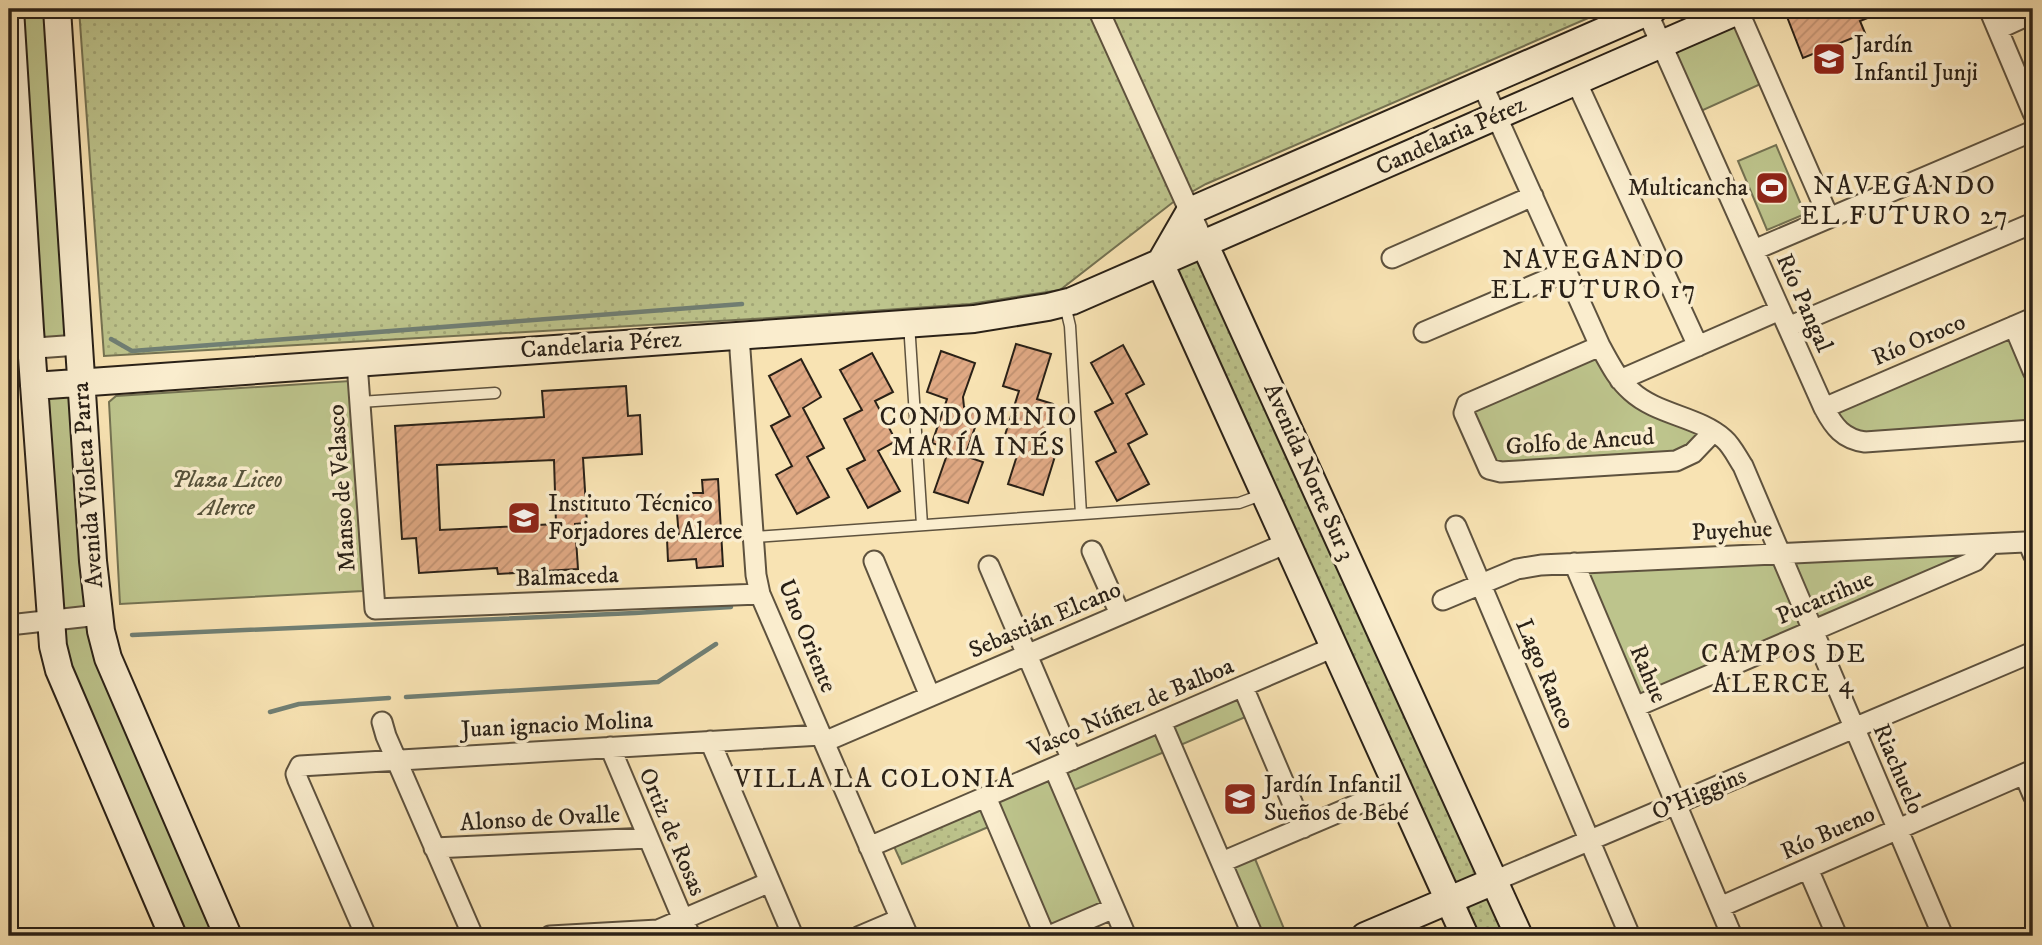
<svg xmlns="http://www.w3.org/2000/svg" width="2042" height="945" font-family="'IM FELL DW Pica',serif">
  <defs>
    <pattern id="grass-dots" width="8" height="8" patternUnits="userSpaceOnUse" patternTransform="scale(1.75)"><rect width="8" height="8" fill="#bdc48c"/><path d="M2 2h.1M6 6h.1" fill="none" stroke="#a3a878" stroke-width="1.8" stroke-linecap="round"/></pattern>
    <pattern id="building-hatch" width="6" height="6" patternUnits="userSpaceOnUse" patternTransform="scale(1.75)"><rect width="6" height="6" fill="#e0a984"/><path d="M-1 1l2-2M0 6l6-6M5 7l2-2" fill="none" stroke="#c09171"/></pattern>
  </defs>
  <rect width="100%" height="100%" fill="#f8e3b3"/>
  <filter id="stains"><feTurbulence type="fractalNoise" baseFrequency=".00286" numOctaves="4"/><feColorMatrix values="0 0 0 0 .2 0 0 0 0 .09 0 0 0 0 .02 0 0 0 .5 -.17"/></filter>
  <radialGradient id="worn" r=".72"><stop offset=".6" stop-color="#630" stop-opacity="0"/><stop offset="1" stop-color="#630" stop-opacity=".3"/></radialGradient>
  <path fill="url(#grass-dots)" stroke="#747252" stroke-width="2" d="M79,9H1609L1206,184L1172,203L1060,290L970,304L753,319L104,356Z
    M1198,259L1479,878L1457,884L1451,881L1176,274L1177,269Z
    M981,807L993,825L902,864L892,842Z
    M1486,898L1492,901L1511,936H1475C1470,924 1463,914 1472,902Z"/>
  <path fill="#bdc48c" stroke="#747252" stroke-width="2" d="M16,9H49L67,336L65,338L41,340Z
    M1736,24L1765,82L1701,111L1675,50Z
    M1776,145L1805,214L1767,230L1738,161Z
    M2010,335L2033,380V422L1868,433C1854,431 1838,424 1836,408Z
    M1592,356L1701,434L1687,452L1495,466L1472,410Z
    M350,381L363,591L120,604L109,402L116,396Z
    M71,393L87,607L62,611L44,395Z
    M1971,554L1821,619L1817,617L1794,565V561Z
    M1766,559L1775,564L1800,622L1799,628L1640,696L1586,577L1588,570Z
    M90,626L218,936H182L65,662L63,628Z
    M1239,696L1250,715L1176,747L1169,727Z
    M1155,731L1169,750L1074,790L1068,774V769Z
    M1048,778L1103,905L1050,929L996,798Z
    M1253,854L1287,936H1258L1231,866Z"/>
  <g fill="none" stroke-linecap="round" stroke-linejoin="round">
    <path stroke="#707f74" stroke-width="4.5" d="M111,339L132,351L742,304
      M132,635L635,613L731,607
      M406,697L658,682L716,644
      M270,712L299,704L389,698"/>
  </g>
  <path fill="url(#building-hatch)" stroke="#2a2117" stroke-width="2" fill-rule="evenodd" d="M1784,9H1890L1860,21L1865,33L1803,58Z
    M1016,344L1051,354L1037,399L1053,404L1039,448L1056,453L1043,495L1008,484L1022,440L1005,435L1019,391L1003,386Z
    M1123,345L1144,384L1126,394L1147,434L1128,444L1149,484L1117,501L1096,462L1116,452L1095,412L1113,403L1091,363Z
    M941,351L975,363L963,397L964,407L980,413L965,456L983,462L968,503L934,492L949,449L932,443L947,399L927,392Z
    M872,353L893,392L875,401L896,441L878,451L900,491L868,508L847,469L865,460L844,419L862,410L840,370Z
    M801,359L821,397L803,408L824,448L807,457L829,497L797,514L776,475L792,466L771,426L790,416L769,376Z
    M626,386L628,416L640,415L642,454L583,458L587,523L575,524L578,569L498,574L497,568L419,573L416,538L402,539L395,426L544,417L542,391ZM554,460L556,524L440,530L437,465Z
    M718,479L723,566L697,568L696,559L668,561L667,539L679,538L677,513L692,512L690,493H703L702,480Z"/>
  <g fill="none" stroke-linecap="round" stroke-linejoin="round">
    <defs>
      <path id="lane" d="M1065,305L1070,326L1081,514
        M909,323L922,525
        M360,402L495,393
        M754,537L1239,503L1264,494"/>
      <path id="street" d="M1098,9L1204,243
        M1989,9L2033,113
        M1738,10L1829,218
        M1647,12L1824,408C1834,427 1843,439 1865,442L2033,430
        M1998,29L2033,13
        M1576,81L1698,346
        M1482,84L1600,346C1609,362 1617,379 1631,391C1657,415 1698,416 1724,439C1732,446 1737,457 1743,466L1943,936
        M1754,250L2033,131
        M1392,258L1533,196
        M2014,326L2033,371
        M1788,327L2033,223
        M1424,332L1567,271
        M739,336L756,575L760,594L908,936
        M1600,346L1467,404L1464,413L1489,469L1501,472L1676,461L1693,453L1713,432
        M9,350L78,345
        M357,363L375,609L760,594
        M1620,380L1780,310
        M1824,408L2033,318
        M1456,526L1630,936
        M1092,551L1120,614
        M874,561L930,696
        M1574,563L1732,936
        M989,566L1072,760
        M1443,600L1517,569L1541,565L2025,542L2029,544L2033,554
        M9,625L99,615
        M1243,687L1303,828
        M1635,707L1975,561L1991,544
        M382,722L386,736L473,936
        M1161,722L1253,936
        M710,741L793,936
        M824,742L1287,543
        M610,747L690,936
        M1054,768L1126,936
        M2024,774L2033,795
        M986,797L1045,936
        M869,847L1334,647
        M434,848L648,838
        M1222,862L1398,787
        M1808,869L1837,936
        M1494,881L2033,652
        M1720,907L2033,770
        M366,936L298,780L296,774L300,766L821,735
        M550,936L658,930L770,882
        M860,936L900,919
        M1049,936L1114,908"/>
      <path id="secondary" d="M10,9L30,330L53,646L59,670L173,936
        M57,9L93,561L101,631L108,658L228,936
        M1204,243L1519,936
        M34,386L974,319L1048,307L1072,301L1742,9
        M1365,936L1494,881
        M1465,936L1160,263L1190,211L1654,9"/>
    </defs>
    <use href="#lane" stroke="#5e523e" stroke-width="13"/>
    <use href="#street" stroke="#5e523e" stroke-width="23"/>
    <use href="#secondary" stroke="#2a2117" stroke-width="30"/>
    <use href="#lane" stroke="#faedce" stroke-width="10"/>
    <use href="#street" stroke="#faedce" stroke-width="19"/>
    <use href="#secondary" stroke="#faedce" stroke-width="26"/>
  </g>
  <defs>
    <symbol id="school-square" viewBox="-11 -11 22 22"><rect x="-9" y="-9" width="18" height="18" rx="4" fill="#8f2418" stroke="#faedce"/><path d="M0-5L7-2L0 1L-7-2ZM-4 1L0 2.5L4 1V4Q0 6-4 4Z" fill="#fff"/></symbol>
    <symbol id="stadium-square" viewBox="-11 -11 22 22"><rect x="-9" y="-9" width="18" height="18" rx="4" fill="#8f2418" stroke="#faedce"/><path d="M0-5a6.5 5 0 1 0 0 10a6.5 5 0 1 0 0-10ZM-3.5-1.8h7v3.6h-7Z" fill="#fff"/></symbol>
  </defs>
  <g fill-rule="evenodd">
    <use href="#school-square" x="1810" y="40" width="38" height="38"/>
    <use href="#stadium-square" x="1753" y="169" width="38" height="38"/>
    <use href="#school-square" x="505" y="499" width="38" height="38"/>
    <use href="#school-square" x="1221" y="780" width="38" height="38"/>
  </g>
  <g text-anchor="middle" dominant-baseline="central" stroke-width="7" stroke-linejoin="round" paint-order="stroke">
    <g font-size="24" fill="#2a2117" stroke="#faedce" text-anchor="start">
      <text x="1854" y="45">Jardín<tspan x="1854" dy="28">Infantil Junji</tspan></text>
      <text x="1748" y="188" text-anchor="end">Multicancha</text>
      <text x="548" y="504">Instituto Técnico<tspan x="548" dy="28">Forjadores de Alerce</tspan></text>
      <text x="1264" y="785">Jardín Infantil<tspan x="1264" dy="28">Sueños de Bebé</tspan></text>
    </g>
    <g font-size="24" fill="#2a2117" stroke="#faedce">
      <text transform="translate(1451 136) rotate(-24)">Candelaria Pérez</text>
      <text transform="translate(1804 303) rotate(66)">Río Pangal</text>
      <text transform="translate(1919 340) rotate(-23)">Río Oroco</text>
      <text transform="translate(601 345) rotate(-4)">Candelaria Pérez</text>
      <text transform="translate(1580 442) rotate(-4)">Golfo de Ancud</text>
      <text transform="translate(1309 472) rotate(66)">Avenida Norte Sur 3</text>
      <text transform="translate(88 485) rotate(-94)">Avenida Violeta Parra</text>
      <text transform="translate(342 488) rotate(-94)">Manso de Velasco</text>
      <text transform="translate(1732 531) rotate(-3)">Puyehue</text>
      <text transform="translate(567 577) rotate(-2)">Balmaceda</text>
      <text transform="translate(1825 598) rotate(-23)">Pucatrihue</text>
      <text transform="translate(1045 620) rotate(-23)">Sebastián Elcano</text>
      <text transform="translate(807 636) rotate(68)">Uno Oriente</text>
      <text transform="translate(1545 674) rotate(67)">Lago Ranco</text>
      <text transform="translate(1648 674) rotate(67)">Rahue</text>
      <text transform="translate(1131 708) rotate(-23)">Vasco Núñez de Balboa</text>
      <text transform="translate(557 725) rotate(-3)">Juan ignacio Molina</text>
      <text transform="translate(1898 769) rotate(67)">Riachuelo</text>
      <text transform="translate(1699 794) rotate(-23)">O'Higgins</text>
      <text transform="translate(540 819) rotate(-3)">Alonso de Ovalle</text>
      <text transform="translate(672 832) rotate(67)">Ortiz de Rosas</text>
      <text transform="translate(1828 833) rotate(-24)">Río Bueno</text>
    </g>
    <g font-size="24" font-style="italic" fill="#56523a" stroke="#faedce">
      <text x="227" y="480">Plaza Liceo<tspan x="227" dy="28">Alerce</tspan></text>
    </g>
    <g font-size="26" letter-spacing="2" fill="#2a2117" stroke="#faedce">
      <text x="1905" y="186">NAVEGANDO<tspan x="1905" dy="30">EL FUTURO 27</tspan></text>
      <text x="1594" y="260">NAVEGANDO<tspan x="1594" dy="30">EL FUTURO 17</tspan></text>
      <text x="979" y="417">CONDOMINIO<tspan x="979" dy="30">MARÍA INÉS</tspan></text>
      <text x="1784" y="654">CAMPOS DE<tspan x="1784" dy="30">ALERCE 4</tspan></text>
      <text x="875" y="779">VILLA LA COLONIA</text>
    </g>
  </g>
  <rect width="2042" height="945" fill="none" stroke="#f8e3b3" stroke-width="35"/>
  <rect x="10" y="10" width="2021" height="924" fill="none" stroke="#2a2117" stroke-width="3.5"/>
  <rect x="18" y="18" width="2007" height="910" fill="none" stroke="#2a2117" stroke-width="2"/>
  <rect width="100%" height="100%" filter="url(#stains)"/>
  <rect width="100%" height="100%" fill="url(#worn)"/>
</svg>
